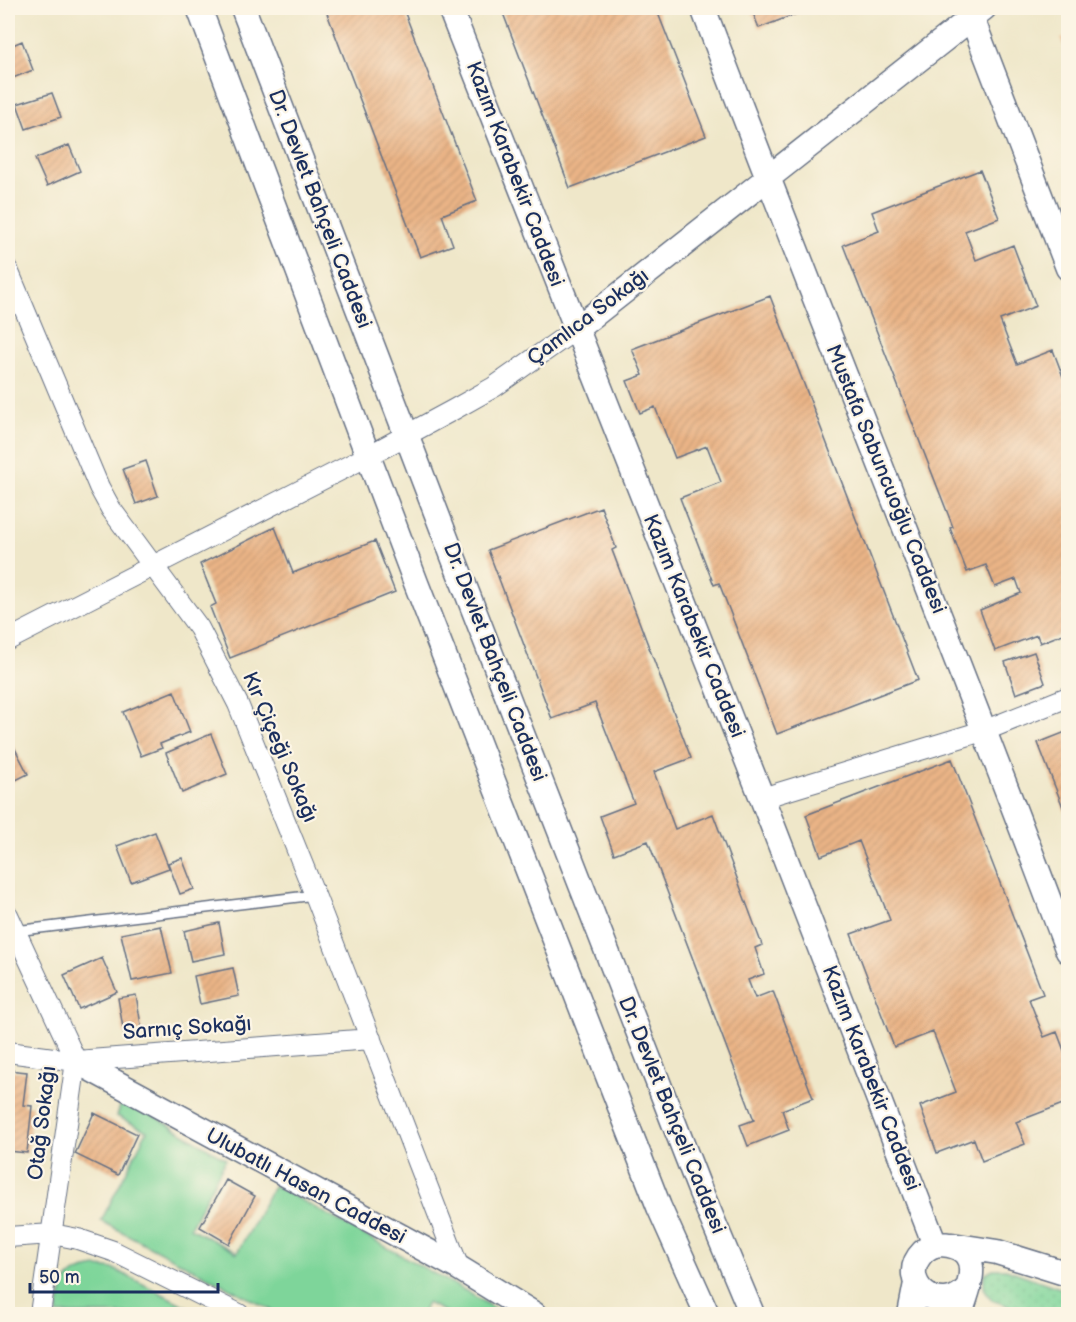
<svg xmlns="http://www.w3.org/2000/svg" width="1076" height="1322" font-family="'Balsamiq Sans',sans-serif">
  <defs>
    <pattern id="grass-dots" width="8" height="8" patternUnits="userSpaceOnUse" patternTransform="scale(1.5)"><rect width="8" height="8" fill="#7ed59a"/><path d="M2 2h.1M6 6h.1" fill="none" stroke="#6cb787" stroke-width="1.8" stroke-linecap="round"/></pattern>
    <pattern id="building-hatch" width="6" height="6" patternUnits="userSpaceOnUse" patternTransform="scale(1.5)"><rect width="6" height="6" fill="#eab486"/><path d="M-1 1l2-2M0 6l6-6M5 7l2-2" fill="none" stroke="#c89b76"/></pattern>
  </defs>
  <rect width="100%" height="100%" fill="#fcf5e5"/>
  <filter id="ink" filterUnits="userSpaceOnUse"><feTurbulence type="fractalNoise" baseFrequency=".0167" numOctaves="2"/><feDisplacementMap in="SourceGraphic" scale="12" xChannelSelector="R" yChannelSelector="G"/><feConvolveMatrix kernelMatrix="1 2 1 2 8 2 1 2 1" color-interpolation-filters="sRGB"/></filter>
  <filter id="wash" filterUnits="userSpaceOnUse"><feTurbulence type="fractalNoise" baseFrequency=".008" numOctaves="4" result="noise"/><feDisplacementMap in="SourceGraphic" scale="24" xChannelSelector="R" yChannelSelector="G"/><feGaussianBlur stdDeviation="1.35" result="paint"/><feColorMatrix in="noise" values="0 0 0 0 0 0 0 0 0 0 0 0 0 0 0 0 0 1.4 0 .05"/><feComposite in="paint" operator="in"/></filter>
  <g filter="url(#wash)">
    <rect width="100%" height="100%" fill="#efe7c9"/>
    <path fill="url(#grass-dots)" stroke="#4c827c" stroke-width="1.5" d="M993,1269H1006L1068,1291V1314H1032L992,1300L984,1288V1274Z"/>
    <path fill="#7ed59a" stroke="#4c827c" stroke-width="1.5" d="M123,1097L226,1159L190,1228L237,1253L274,1185L466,1291L503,1314H449L427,1303L422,1314H279L101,1221L147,1131L117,1116Z
      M98,1267L114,1269L201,1314H57C64,1284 63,1271 98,1267Z"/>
    <g id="blocks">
      <path fill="url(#building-hatch)" d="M325,8H403L477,201L442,215L453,245L420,257Z
        M501,8H656L706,136L570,188Z
        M751,8H812L759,28Z
        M1068,36V57L1061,39Z
        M22,41L33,70L8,80V47Z
        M52,93L61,117L26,129L17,104Z
        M69,145L80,171L47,186L35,159Z
        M980,170L999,218L965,231L976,260L1013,245L1036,306L1000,320L1017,364L1053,350L1068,390V632L1040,643L1037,635L995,651L980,610L1021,593L1016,579L995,587L986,565L967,572L950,528L953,527L843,245L879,231L872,212Z
        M770,296L918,680L777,734L719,583L714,585L680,498L721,482L707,446L675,458L655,407L640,413L627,381L643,375L632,349Z
        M146,461L158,496L136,504L123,469Z
        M601,507L616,548L612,550L691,758L654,772L675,829L713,814L762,945L755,948L764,974L748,980L755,998L773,991L813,1098L782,1110L789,1130L748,1146L740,1125L754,1120L648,841L614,854L600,816L634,803L595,703L552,719L488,550Z
        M275,527L293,573L375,541L395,592L230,658L210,607L216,604L200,564Z
        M1034,652L1045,683L1016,694L1005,662Z
        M174,691L190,732L160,744L162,748L141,756L123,712Z
        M1068,731V820L1038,743Z
        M211,734L227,774L182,793L166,753Z
        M8,735L28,774L8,784Z
        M952,759L1043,994L1029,999L1044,1037L1057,1032L1068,1061V1102L1016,1122L1025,1144L982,1161L974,1139L937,1153L920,1106L956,1092L933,1032L894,1047L851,934L890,920L859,841L821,856L806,815Z
        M155,832L169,868L131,882L117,846Z
        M182,858L194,889L180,894L168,863Z
        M219,923L225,954L191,961L184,931Z
        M161,926L172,973L132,981L121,934Z
        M102,958L117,992L79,1009L64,975Z
        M233,968L239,996L200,1004L194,976Z
        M136,995L142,1031L124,1034L118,998Z
        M8,1070L27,1072L23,1105L32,1106L27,1153L8,1151Z
        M94,1113L137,1134L118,1175L75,1154Z
        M226,1180L255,1196L229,1244L200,1227Z"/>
    </g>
  </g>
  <g filter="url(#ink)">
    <use href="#blocks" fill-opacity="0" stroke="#656f83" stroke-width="1.5"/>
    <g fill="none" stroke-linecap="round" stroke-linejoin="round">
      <defs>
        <path id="service" d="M15,931L315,895"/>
        <path id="minor" d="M8,270L99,487L111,509L199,628L238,704L315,895L459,1268
          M8,640L368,456L453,410L494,387L576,329
          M762,798L986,730L1068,697
          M8,915L76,1061L40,1314
          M8,1052L76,1061L371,1039
          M8,1237L52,1234L78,1239L113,1251L239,1314"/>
        <path id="tertiary" d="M199,8L416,583L659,1207L707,1314
          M243,8L457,567L700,1190L752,1314
          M450,8L762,798L935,1245
          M703,8C822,323 950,635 1068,951
          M968,8L1068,268
          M576,329L984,8
          M76,1061L459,1268L534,1314
          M952,1245L997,1252L1068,1274
          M910,1314L916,1283
          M960,1314C967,1291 986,1253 949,1245C940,1243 930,1245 923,1252C894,1281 941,1322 969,1286"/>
      </defs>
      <use href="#service" stroke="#656f83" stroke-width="12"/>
      <use href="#minor" stroke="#656f83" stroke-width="22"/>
      <use href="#tertiary" stroke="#656f83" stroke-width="27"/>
      <use href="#service" stroke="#fff" stroke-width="9"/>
      <use href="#minor" stroke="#fff" stroke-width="20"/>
      <use href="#tertiary" stroke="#fff" stroke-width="24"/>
    </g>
  </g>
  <g text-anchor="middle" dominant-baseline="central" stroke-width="4.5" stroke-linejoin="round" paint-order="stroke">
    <g font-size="21" fill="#1b2f5e" stroke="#fcf5e5">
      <text transform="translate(515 174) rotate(69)">Kazım Karabekir Caddesi</text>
      <text transform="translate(320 209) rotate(69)">Dr. Devlet Bahçeli Caddesi</text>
      <text transform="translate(588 317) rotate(-37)">Çamlıca Sokağı</text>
      <text transform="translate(886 479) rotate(68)">Mustafa Sabuncuoğlu Caddesi</text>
      <text transform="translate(694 626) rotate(68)">Kazım Karabekir Caddesi</text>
      <text transform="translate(495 662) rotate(69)">Dr. Devlet Bahçeli Caddesi</text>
      <text transform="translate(280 747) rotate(67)">Kır Çiçeği Sokağı</text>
      <text transform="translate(187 1028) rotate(-4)">Sarnıç Sokağı</text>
      <text transform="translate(871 1078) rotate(69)">Kazım Karabekir Caddesi</text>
      <text transform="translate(672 1115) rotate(68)">Dr. Devlet Bahçeli Caddesi</text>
      <text transform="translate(42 1123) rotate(-83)">Otağ Sokağı</text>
      <text transform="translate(306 1186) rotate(28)">Ulubatlı Hasan Caddesi</text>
    </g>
  </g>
  <rect width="1076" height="1322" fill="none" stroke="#fcf5e5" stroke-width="30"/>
  <path d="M30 1283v9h188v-9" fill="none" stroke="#1b2f5e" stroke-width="3"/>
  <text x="39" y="1283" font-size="18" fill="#1b2f5e" stroke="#fcf5e5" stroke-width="4.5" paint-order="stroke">50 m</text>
</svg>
